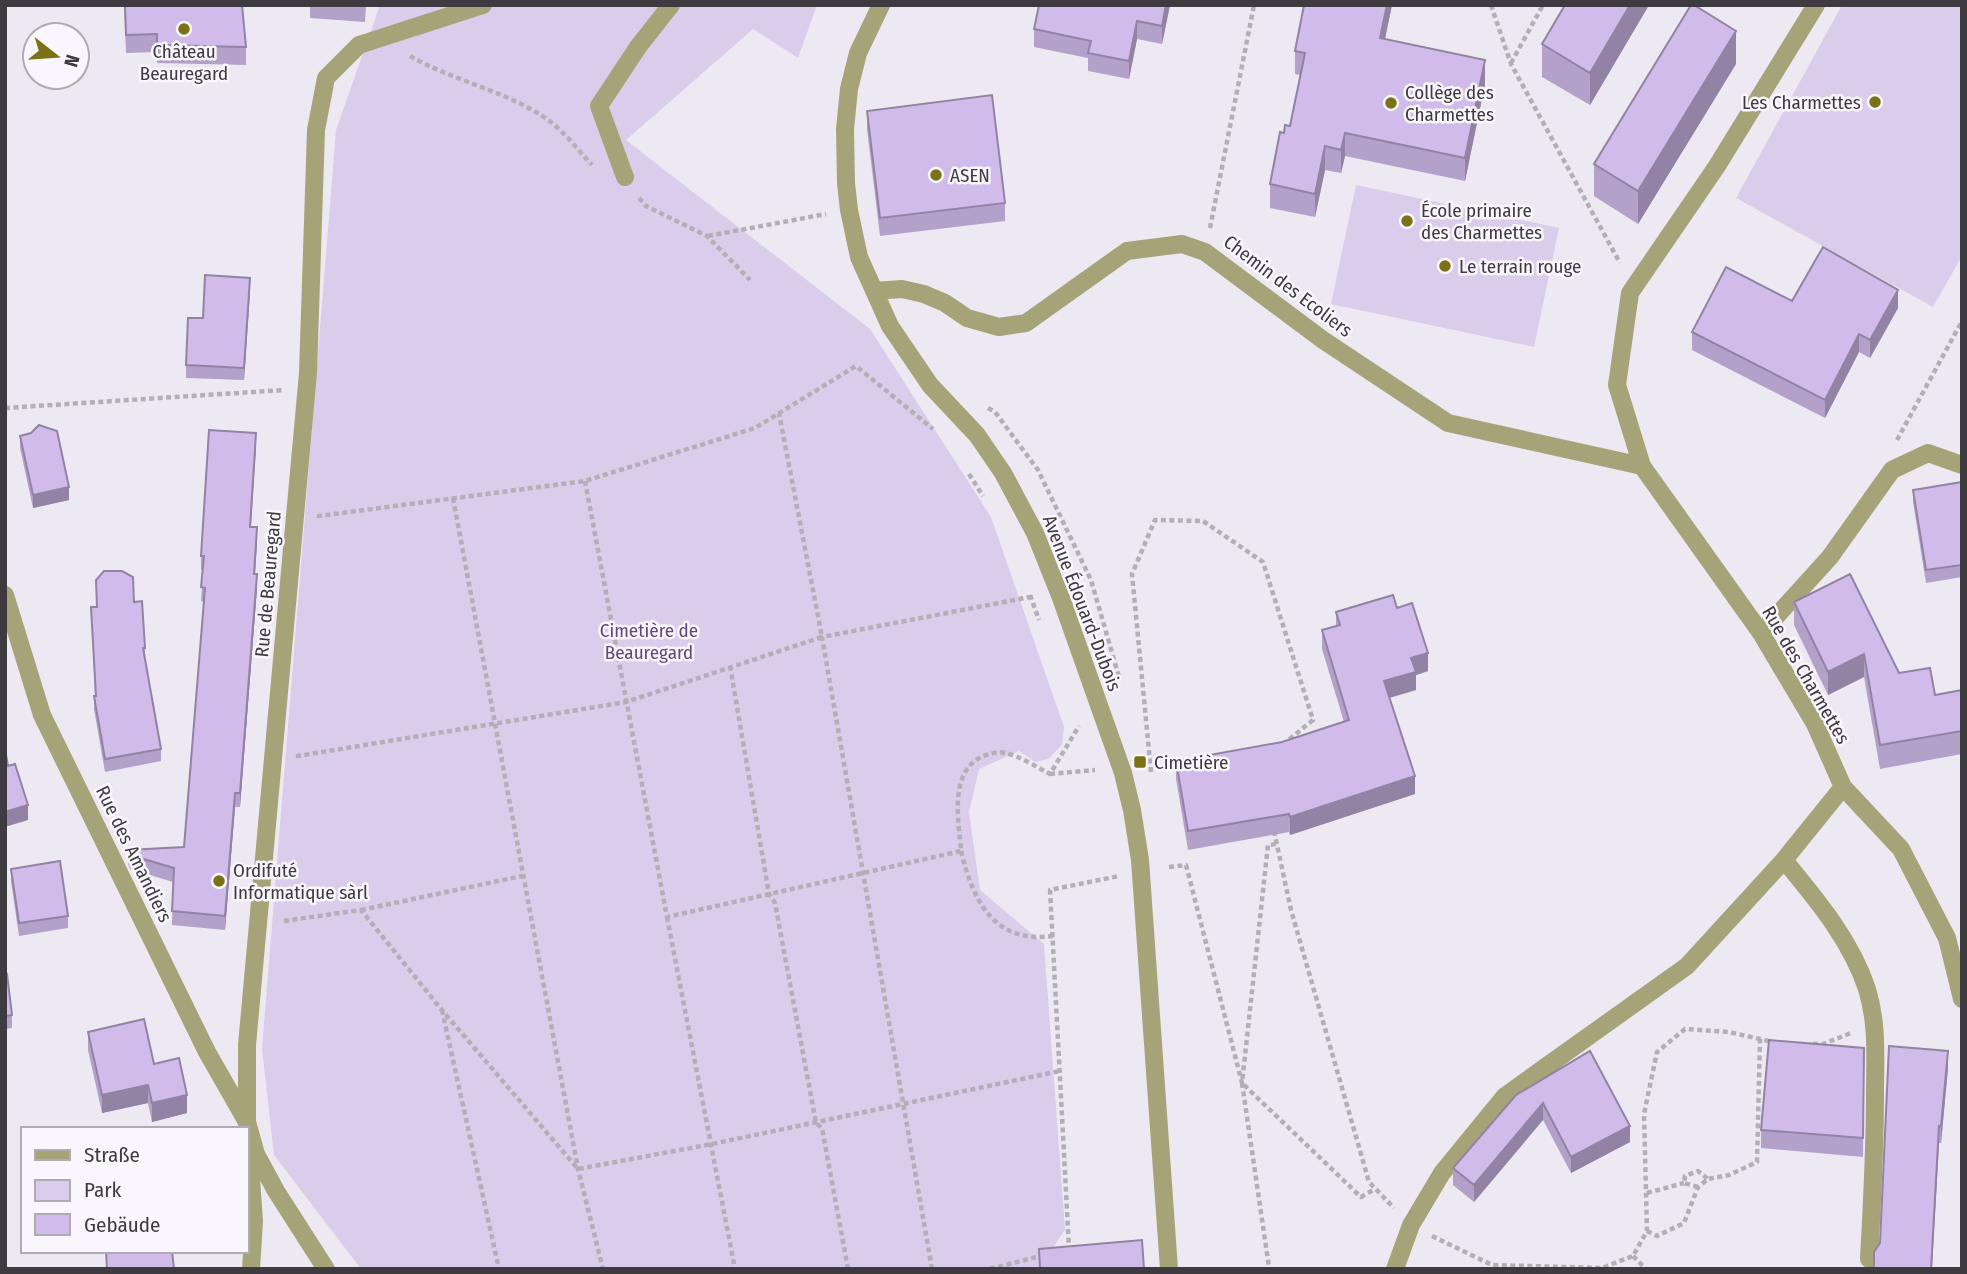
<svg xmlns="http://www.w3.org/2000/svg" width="1967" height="1274" font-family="'Fira Sans Condensed',sans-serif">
  <rect width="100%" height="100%" fill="#ede9f2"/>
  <path fill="#dacdeb" d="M380,5H817L798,58L753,29L626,140L870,329L991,517L1064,727L1062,745L1048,759L1035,762L1019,751L979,769L969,812L980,890L1044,944L1065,1230L1038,1269H361L274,1155L262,1049L336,130Z
    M1842,5H1962V256L1933,307L1736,198Z
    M1356,185L1559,228L1534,347L1331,304Z"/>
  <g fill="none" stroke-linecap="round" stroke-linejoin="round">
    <path stroke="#b2afb6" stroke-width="4.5" stroke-dasharray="5 3.5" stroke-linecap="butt" d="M1491,5L1511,64L1620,263
      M410,56C455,82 509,91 551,122C566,134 579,151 592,165
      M1511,63L1543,5
      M639,198L646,206L707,236L750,280
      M1210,228L1254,5
      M708,236L826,214
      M5,408L284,390
      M988,408L995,412L1038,470L1091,580L1119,677
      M1897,440L1962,321
      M969,474L983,496
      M585,481L667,917L961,851C959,821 948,772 983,756C989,754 999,751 1005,753C1020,756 1036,767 1050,774L1079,726
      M453,498L578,1169L603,1269
      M319,518V516L585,481L755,428L856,366L933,429
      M1030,595L1039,620
      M730,666L769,894L775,903L816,1123L822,1128L848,1269
      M298,758V756L626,702L822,637L779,413
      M1151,772L1132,574L1155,520L1203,521L1263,562L1313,720L1286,742
      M1050,774L1095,770
      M1274,831L1291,910L1369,1182L1394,1208
      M961,851C973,901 994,944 1053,936
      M1169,867L1186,865L1242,1083L1268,845L1277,844
      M361,910L522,876
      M667,917L735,1269
      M284,921L361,910L441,1009L578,1169L712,1144L1060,1071
      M442,1010L499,1269
      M1813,1044H1823L1851,1033
      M1242,1083L1269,1267
      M1244,1085L1361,1197L1375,1189
      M1698,1187L1684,1183L1685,1176L1698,1171L1708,1179
      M1647,1193L1684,1183
      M1647,1231L1657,1236L1684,1223L1698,1187L1708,1179L1729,1175L1757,1162L1760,1039
      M1432,1236L1492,1265L1602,1268L1633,1256L1647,1231L1644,1114L1657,1052L1685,1029L1729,1032L1773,1042
      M1066,1249L1069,1248L1050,890L1119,876
      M1633,1256L1646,1269
      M932,1269L822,637L1030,597
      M990,1269L1044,1255"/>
    <path stroke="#a7a379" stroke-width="18" d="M881,5L858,53L849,89L845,129L846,183L849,210L859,257L890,326L930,385L977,435L1003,473L1035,533L1061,598L1123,773L1132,810L1140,860L1169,1269
      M625,177L599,106L638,47L671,5
      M874,291L902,289L924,294L945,303L967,318L999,327L1026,323L1127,251L1182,244L1205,252L1323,340L1448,423L1642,466
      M5,595L42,715L207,1052L247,1122L256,1154L276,1191L326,1269
      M1761,633L1830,557L1892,470L1928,453L1962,465
      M1843,787L1901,849L1947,938L1962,999
      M1784,860C1816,899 1851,940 1867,989C1878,1025 1875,1058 1875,1095C1875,1150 1872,1204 1869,1259
      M251,1269L254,1221L247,1122V1045L308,373L316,130L326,78L359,45L483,5
      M1395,1269L1411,1225L1442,1173L1505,1096L1687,966L1784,860L1843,787L1815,724L1761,633L1642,466L1617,385L1630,293L1717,166L1816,5"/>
  </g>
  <path fill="#b3a1c9" d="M124,5H242L246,47V65L157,63V52L126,53Z
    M310,5H366L365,22L310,18Z
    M1039,5H1170L1162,44L1137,39L1129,79L1088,71V58L1034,47V29Z
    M1304,5H1392L1385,39L1485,84L1465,181L1345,156L1341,173L1325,170L1315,217L1270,208V184L1284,133L1290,126L1300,75L1295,74V51Z
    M1649,5L1590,105L1542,77V44Z
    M1736,64L1638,224L1594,196V164Z
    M867,111L1005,203V221L880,236L867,129Z
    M250,291L244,380L186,378V365L203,318Z
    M1792,301L1898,308L1870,358L1859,352L1825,418L1692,350V332Z
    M20,436L69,500L33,508L20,448Z
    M256,447L250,527L257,541L255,574L257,588L240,807H235L225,930L172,925L173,882L130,869L128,864V850L184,847L204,602L201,601L203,570H201V556Z
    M1962,482V577L1926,583L1913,502V490Z
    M96,580L134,602L145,648V660L161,749V761L105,772L94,709V696H95L91,607H97Z
    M1794,602L1899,673L1935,695L1962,690V754L1880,769L1864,677L1828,695L1794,625Z
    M1397,608L1428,671L1416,675V690L1390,698L1415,794L1290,835L1289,832L1188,850L1176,779V761L1282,742L1344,722L1322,649V630L1336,626V612Z
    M11,869L68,916V928L19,936L11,881Z
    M5,974L12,1015V1028L5,1029Z
    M88,1032L154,1064L187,1113L152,1122L148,1103L102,1113L88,1050Z
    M1864,1048L1863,1157L1761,1148V1130Z
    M1948,1068L1941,1143H1939L1880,1243Z
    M1516,1095L1630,1126V1142L1571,1173L1543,1120L1474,1202L1453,1185V1168Z"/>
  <path fill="#9283a4" d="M1166,5H1170L1162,44V26Z
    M1387,5H1392L1380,62V38Z
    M1630,5H1649L1590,105V73Z
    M1137,21V39L1129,79V61Z
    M1736,31V64L1638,224V191Z
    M1485,60V84L1465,181V158Z
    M1345,133V156L1341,173V150Z
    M1325,146V170L1315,217V194Z
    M250,278V291L244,380V368Z
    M1898,290V308L1870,358V340Z
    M1859,334V352L1825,418V400Z
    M256,433V447L250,541V527Z
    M69,487V500L33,508V495Z
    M257,527V541L254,588V574Z
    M257,574V588L240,807V793Z
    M1428,653V671L1416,675V690L1384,699V681L1411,658Z
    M1864,654V677L1828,695V672Z
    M1415,776V794L1290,835V817Z
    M235,793V807L225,930V916Z
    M28,805V820L5,827V812Z
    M1948,1051V1068L1941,1143V1126Z
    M148,1085V1103L102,1113V1095Z
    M187,1095V1113L152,1122V1103Z
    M1543,1103V1120L1474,1202V1185Z
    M1630,1126V1142L1571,1173V1157Z
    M1939,1126V1143L1932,1269H1931Z"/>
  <path fill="#d0bbea" stroke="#9283a4" stroke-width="2" d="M125,5H242L246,47L157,45V34L126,35Z
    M1039,5H1166L1162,26L1137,21L1129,61L1088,53L1091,41L1034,29Z
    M1304,5H1387L1380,38L1485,60L1465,158L1345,133L1341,150L1325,146L1315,194L1270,184L1280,132L1284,133L1285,125L1290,126L1305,53L1295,51Z
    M1565,5H1630L1590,73L1542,44Z
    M1691,5H1694L1736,31L1638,191L1594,164Z
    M992,95L1005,203L880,218L867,111Z
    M1823,247L1898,290L1870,340L1859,334L1825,400L1692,332L1726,267L1792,301Z
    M205,275L250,278L244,368L186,365L188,318H203Z
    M39,425L57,431L69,487L33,495L20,436L31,433Z
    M209,430L256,433L250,527H257L254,574H257L240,793H235L225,916L172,911L174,868L130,855L128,850L184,847L205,588L201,587L204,556H201Z
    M1962,482V565L1926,570L1913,490Z
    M104,571H122L133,577L134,602L142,601L145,648H143L161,749L105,759L94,696H96L91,607H97L96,580Z
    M1850,574L1899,673L1930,668L1935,695L1962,690V731L1880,745L1864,654L1828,672L1794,602Z
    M1393,595L1397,608L1412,603L1428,653L1411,658L1416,672L1384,681L1415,776L1290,817L1289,814L1188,831L1176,761L1282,742L1349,720L1322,630L1340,625L1336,612Z
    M5,749L8,766L15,764L28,805L5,812Z
    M60,861L68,916L19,923L11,869Z
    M5,974H7L12,1015L5,1016Z
    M144,1019L154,1064L179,1058L187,1095L152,1103L148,1085L102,1095L88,1032Z
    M1769,1040L1864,1048L1863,1138L1761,1130Z
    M1889,1046L1948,1051L1941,1126H1939L1931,1269H1874V1252L1880,1243Z
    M1590,1051L1630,1126L1571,1157L1543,1103L1474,1185L1453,1168L1516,1095Z
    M1142,1240L1144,1269H1040L1039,1249Z
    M106,1251H172L174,1269H107Z"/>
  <g fill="#7a7214" stroke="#faf6fe" stroke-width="2.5">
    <circle cx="184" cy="29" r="7"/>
    <circle cx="1875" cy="102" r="7"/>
    <circle cx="1391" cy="103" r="7"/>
    <circle cx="936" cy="175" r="7"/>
    <circle cx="1407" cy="221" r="7"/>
    <circle cx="1445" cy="266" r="7"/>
    <rect x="1133" y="755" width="14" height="14" rx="3.5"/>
    <circle cx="219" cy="881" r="7"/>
  </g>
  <g text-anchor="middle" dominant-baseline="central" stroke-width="5" stroke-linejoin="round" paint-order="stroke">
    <g font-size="19" fill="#3d3b3f" stroke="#faf6fe" text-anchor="start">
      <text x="184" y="51" text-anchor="middle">Château<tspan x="184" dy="22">Beauregard</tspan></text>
      <text x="1405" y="92">Collège des<tspan x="1405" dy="22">Charmettes</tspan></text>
      <text x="1861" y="102" text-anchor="end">Les Charmettes</text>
      <text x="950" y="175">ASEN</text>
      <text x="1421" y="210">École primaire<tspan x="1421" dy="22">des Charmettes</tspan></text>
      <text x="1459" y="266">Le terrain rouge</text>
      <text x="1154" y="762">Cimetière</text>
      <text x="233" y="870">Ordifuté<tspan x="233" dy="22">Informatique sàrl</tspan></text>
    </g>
    <g font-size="19" fill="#3d3b3f" stroke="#faf6fe">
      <text transform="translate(1288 286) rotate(37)">Chemin des Ecoliers</text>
      <text transform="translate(268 584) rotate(-85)">Rue de Beauregard</text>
      <text transform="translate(1082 603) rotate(69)">Avenue Édouard-Dubois</text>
      <text transform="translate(1806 675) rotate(60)">Rue des Charmettes</text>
      <text transform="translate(134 854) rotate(64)">Rue des Amandiers</text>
    </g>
    <g font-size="19" fill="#634782" stroke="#faf6fe">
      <text x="649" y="630">Cimetière de<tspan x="649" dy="22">Beauregard</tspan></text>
    </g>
  </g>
  <rect width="1967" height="1274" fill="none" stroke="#3d3b3f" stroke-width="14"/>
  <rect x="21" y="1127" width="228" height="126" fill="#faf6fe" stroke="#aeabb2" stroke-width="2"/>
  <rect x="35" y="1150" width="35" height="10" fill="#a7a379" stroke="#aeabb2" stroke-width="2"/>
  <text x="84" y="1162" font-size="21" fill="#3d3b3f">Straße</text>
  <rect x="35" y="1180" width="35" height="21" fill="#dacdeb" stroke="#aeabb2" stroke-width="2"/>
  <text x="84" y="1197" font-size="21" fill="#3d3b3f">Park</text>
  <rect x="35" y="1214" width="35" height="21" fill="#d0bbea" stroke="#aeabb2" stroke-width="2"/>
  <text x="84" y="1232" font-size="21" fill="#3d3b3f">Gebäude</text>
  <g transform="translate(56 56) rotate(107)"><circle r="33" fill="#faf6fe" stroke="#aeabb2" stroke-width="2"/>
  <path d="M0-5L12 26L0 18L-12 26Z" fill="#7a7214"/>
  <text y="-10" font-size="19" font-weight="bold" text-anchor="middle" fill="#3d3b3f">N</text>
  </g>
</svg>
